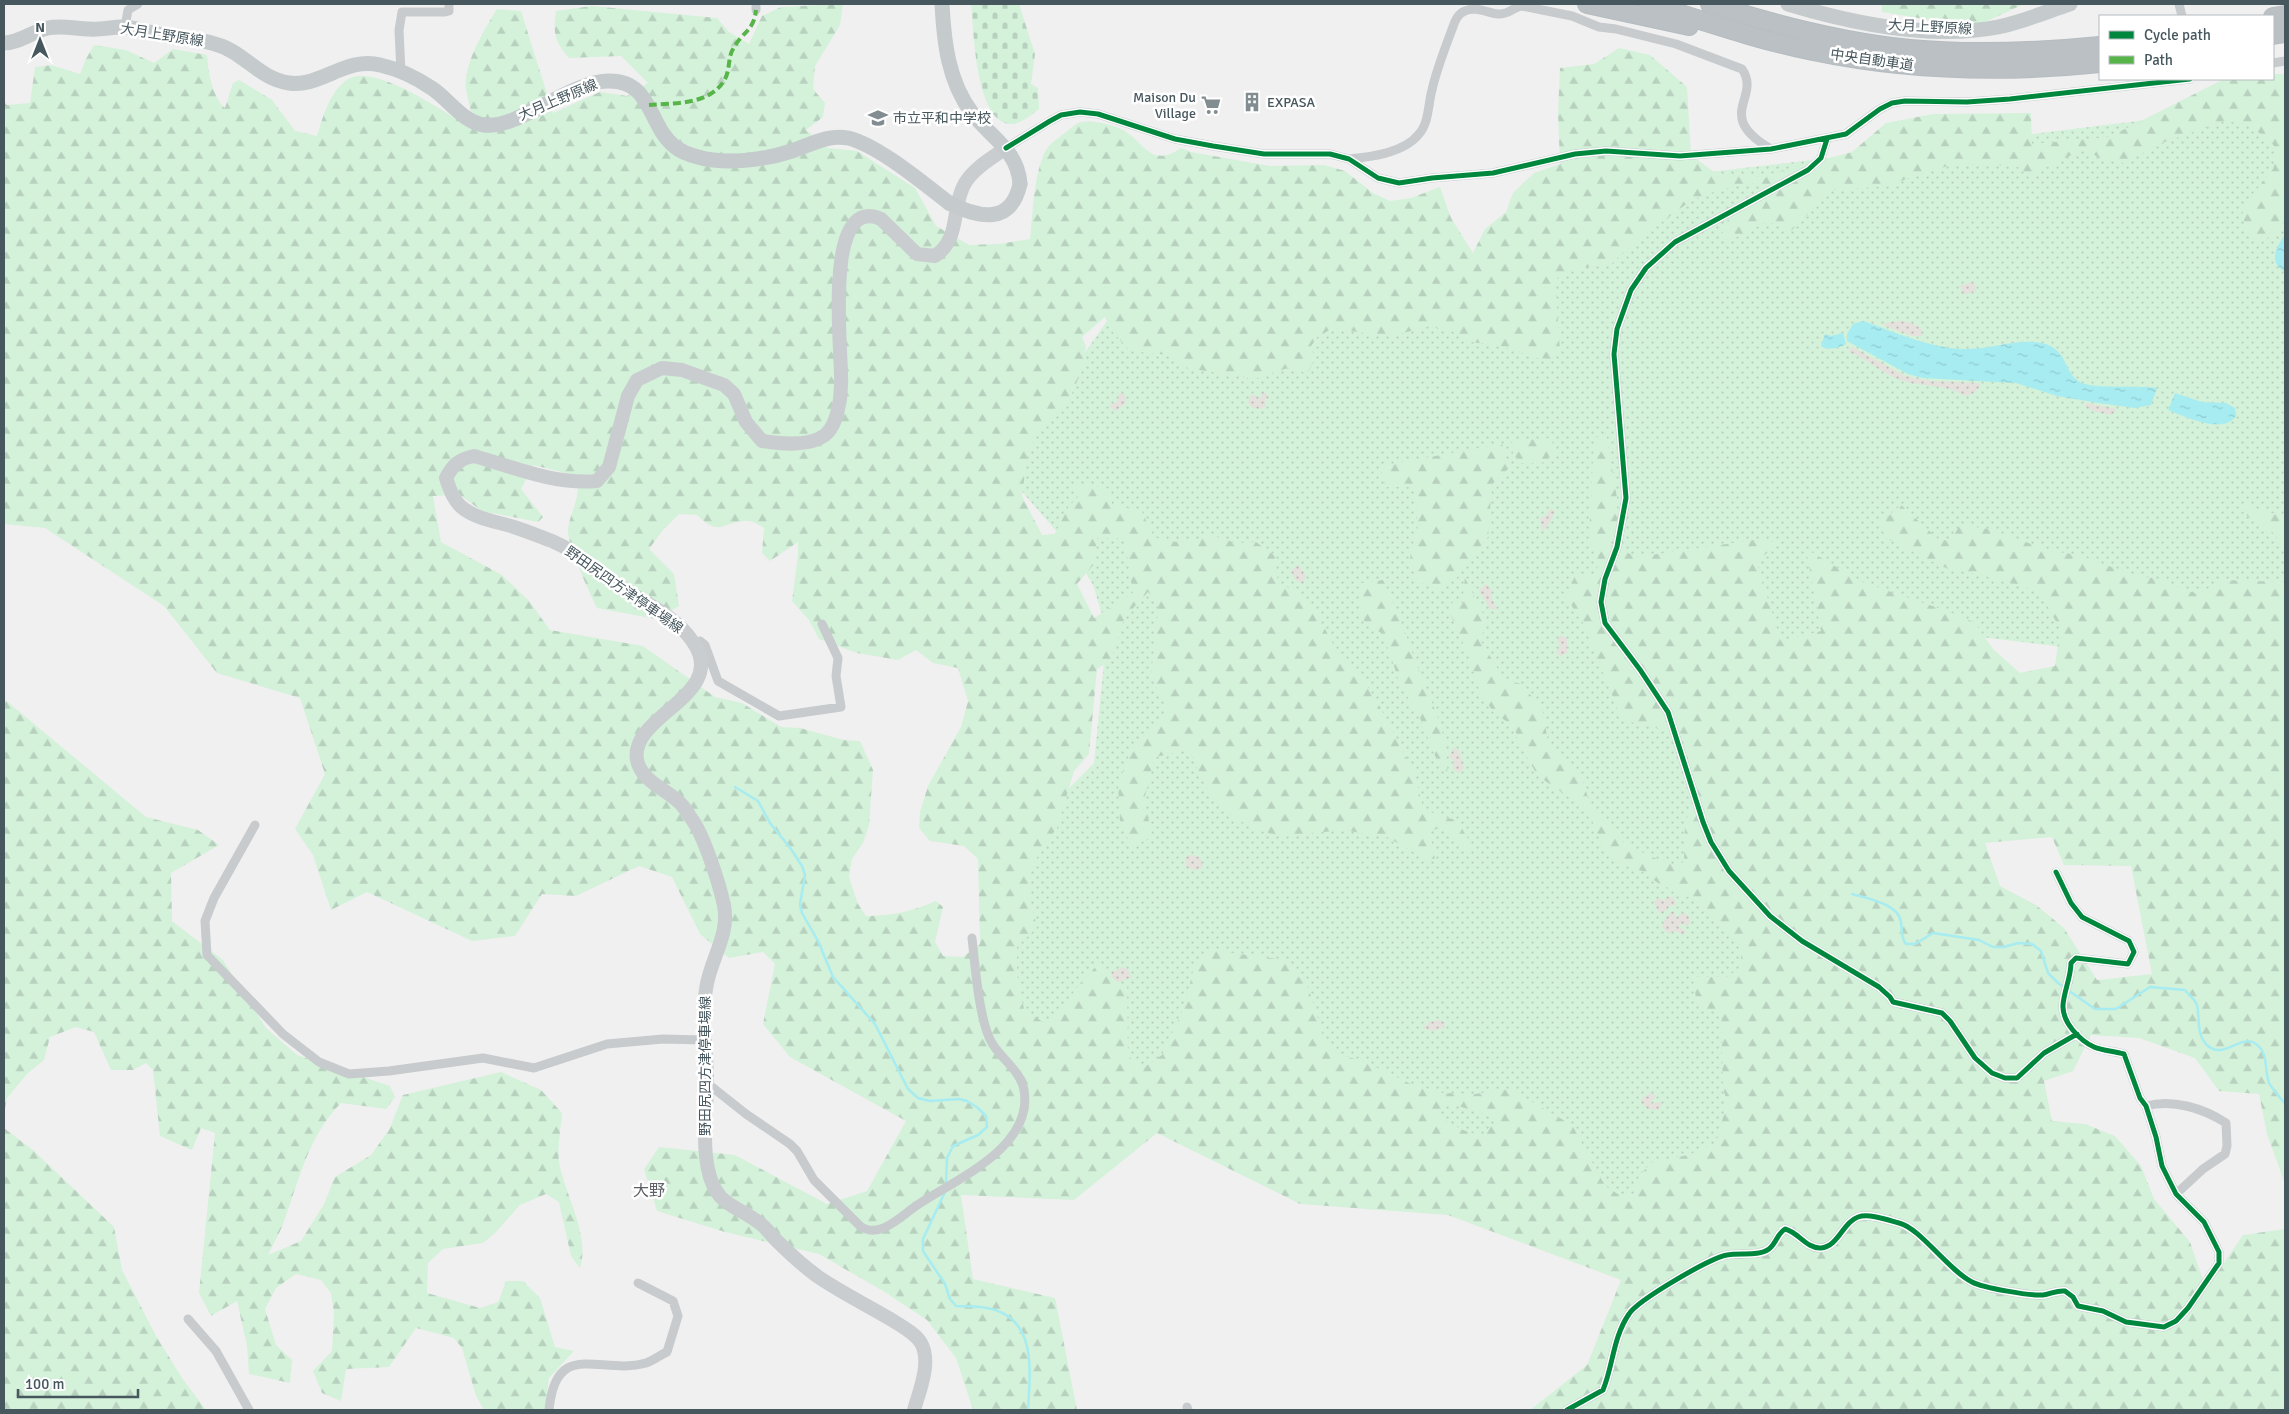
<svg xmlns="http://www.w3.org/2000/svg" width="2289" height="1414" font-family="Signika,'Noto Sans JP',sans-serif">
  <defs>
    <pattern id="green-dots" width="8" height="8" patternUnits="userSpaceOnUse" patternTransform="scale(1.25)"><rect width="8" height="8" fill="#d4f1da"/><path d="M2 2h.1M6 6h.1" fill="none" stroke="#b7d1be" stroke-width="1.8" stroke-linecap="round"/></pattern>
    <pattern id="forest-firs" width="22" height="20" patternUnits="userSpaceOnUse" patternTransform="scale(1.25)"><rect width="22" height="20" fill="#d4f1da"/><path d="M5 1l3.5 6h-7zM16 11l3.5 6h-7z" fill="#b7d1be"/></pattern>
    <pattern id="sand-dots" width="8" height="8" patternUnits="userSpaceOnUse" patternTransform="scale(1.25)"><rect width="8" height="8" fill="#e5e1dc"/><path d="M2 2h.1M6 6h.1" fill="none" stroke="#bbb9b6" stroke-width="1.8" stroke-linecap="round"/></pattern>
    <pattern id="cemetery-stones" width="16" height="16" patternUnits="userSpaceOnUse" patternTransform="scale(1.25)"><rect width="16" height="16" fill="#d4f1da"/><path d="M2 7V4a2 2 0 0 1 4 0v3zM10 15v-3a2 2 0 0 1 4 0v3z" fill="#b7d1be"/></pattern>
    <pattern id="water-ripples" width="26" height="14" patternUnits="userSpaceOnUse" patternTransform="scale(1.25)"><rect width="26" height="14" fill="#a6ecf1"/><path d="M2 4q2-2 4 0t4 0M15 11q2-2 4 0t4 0" fill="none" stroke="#90ccd1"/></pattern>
  </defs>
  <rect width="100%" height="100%" fill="#f1f0f0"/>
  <path fill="url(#green-dots)" d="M2285,103V667L2063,647L1858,622L1767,1089L1665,1223L1032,1070L995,863L1094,763L1107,631L1093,585L1072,549L1010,478L1026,438L1111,315L1406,301L1633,181L1984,140Z"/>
  <path fill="url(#forest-firs)" fill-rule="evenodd" d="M843,4L840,25L815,66L813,89L825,103L823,117L806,130L828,148L857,151L915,188L936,226L969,245L998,244L1030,239C1033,212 1033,182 1043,156C1047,145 1057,139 1066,132C1070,130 1074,125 1078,123C1091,119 1111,124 1123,130C1145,142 1150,169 1181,148L1191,152L1270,166L1324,165L1345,171L1373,193L1390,201L1411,198L1440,187L1451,218L1473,253L1485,229L1506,212L1513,193L1534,173L1560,164L1558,113L1560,68L1594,64L1619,48L1650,55L1687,87L1691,155L1719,176L1751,175L1765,178L1773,173L1852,152L1886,123L1933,114L2031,113L2032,144L2109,137L2224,79H2273V74H2285V221L2274,233L2258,245L2246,232L2242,208L2273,169L2278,151L2270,141L2247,124L2224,121L2159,144L2125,163L2103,160L2084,149L2028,176L2018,167L1987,164L1951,165L1908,178L1891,186L1833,190L1791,231L1767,221L1741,236L1722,240L1723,225L1763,186L1750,183L1719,190L1692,200L1635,242L1611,264L1580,268L1555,279L1560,351L1551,359L1537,358L1498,345L1471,342L1455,332L1429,326L1400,334L1377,335L1333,328L1316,338L1310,348L1316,357L1307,374L1291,367L1254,379L1188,368L1169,355L1130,351L1112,331L1105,317L1082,337L1086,346L1084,365L1065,410L1052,418L1037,435L1027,456L1022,496L1042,535L1055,534L1069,506L1078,497L1070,485L1084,484L1111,489L1112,504L1142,512L1154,537L1168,542L1192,541L1210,535L1236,543L1256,542L1275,556L1278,583L1300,593L1317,614L1341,659L1362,678L1377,701L1414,773L1423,807L1438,816L1457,820L1472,846L1469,854L1442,826L1430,832L1435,860L1426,859L1385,836L1371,835L1345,830L1279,836L1252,828L1223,810L1206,787L1189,750L1155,757L1144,800L1153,838L1131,846L1120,821L1118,784L1133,746L1168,712L1151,675L1159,602L1148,592L1125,617L1111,660L1097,669L1089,754L1074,771L1057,828L1041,849L1029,875V895L1037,927L1017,947V974L1024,1009L1043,1022L1058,1014L1078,986L1099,963L1108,976L1127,987L1128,1056L1143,1068L1162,1055L1184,1008L1193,971L1211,946L1225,952L1284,960L1308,987L1324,1037L1335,1053L1365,1062L1411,1084L1443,1093L1475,1094L1510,1089L1572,1125L1605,1186L1621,1196L1633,1195L1639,1176L1652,1162L1688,1155L1716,1143L1727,1102L1723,1088L1721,1012L1697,1006L1693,977H1727L1741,967V951L1728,930L1711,914L1690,898L1658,883L1642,871L1622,865L1606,853L1590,816L1573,800L1538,776L1518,742L1515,727L1494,713L1480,692L1469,657L1450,613L1453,601L1462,605L1465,577L1487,622L1480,640L1504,679L1521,684L1542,708L1549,747L1582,778L1589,801L1603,821L1624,843L1647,855L1673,865L1684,862L1685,821L1697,802L1683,734L1622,720L1583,623L1566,597L1576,573L1596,576L1598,564L1589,538L1594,439L1606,433L1617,498V520L1610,545L1637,557L1754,540L1775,542L1770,551L1756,561L1781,641L1821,631L1806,549L1862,582L1947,611L1974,622L1994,650L2020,673L2055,666L2060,629L2040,592L1985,576L1943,567L1886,538L1880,523L1901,505L1938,539L1950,541L1960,525L1989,529L2051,551L2079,555L2133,575L2164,580L2184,590L2198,594L2223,580L2285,582V1184L2267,1134L2259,1094L2219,1091L2195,1058L2139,1038L2091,1035L2073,1071L2044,1081L2052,1121L2085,1124L2115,1136L2141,1166L2154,1199L2190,1242L2206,1289L2243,1235L2285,1229V1410H1530L1587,1365L1621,1280L1448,1215L1300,1204L1157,1133L1074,1200L961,1195L973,1279L1055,1298L1077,1410H973L956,1358L927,1320L883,1291L819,1254L725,1232L657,1211L644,1169L659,1147L735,1155L827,1204L867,1191L906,1121L790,1057L763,1024L775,964L763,952L729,958L700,934L672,877L639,866L576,896L542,894L515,936L472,941L367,892L331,910L313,855L295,829L325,774L300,698L217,673L164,606L45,528L4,524V102L7,105L30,103L35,67L51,65L80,74L86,59L94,45L126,50L154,63L173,49L207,55C208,71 212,97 225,108L233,83L239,80L272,100L295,131L317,136C323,117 328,96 344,82C370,58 444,113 470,127C473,107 468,105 466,88C463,65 485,28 497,9L521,11L553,113L600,92L627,96L648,83L621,56L569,58C554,41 553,33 556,11L592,6L717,18L729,32L749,44L762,16L781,7ZM533,465L578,476C580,500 572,507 568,528C566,543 590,593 597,608L656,619L679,606L674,574L649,549L663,530L679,514L697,515C720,537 720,523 745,521C751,520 759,525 764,528L762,553L770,561L798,542V555L792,601L809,620L819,639L857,653L898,660L916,650L933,663L958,668L968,701L961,727L928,786L920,812L919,828L930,841L964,846L978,859L980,944L963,957L943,956L935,942L943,907L936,901C913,911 892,916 866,916L858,904L849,877L852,859L863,843L869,825L873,770L860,741L844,740L800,728L781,727L742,703L715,697L643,646L550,630L529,601L502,575L441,542L433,496L460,495L482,511L538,522L543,517L521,489ZM1097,538H1124L1133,593L1094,618L1077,584L1095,563ZM2052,837L2064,865L2131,866L2152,974L2097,980L2064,928L2036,905L2000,886L1985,843ZM1447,1104C1464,1106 1474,1113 1491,1115L1494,1123L1481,1136L1463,1130L1439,1117L1438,1112Z
    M1882,4H2024L1981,24H1955L1882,12Z
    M1552,438L1554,454L1542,463H1520L1513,454L1512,441Z
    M1502,444L1509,468L1492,484L1488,537L1455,580L1438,589L1418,582L1410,562L1411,548L1418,532L1415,487H1386L1380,466Z
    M2243,504L2285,517V554L2275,534L2252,520L2242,511Z
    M1383,580C1397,608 1407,638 1418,668C1431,702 1450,736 1447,774L1438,763L1418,713L1400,685L1390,653L1381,633L1362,619L1358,603L1362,583Z
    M4,699L146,817L198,830L219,845L171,873L172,921L223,960L266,1028L297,1055L390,1086L395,1097L386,1109L341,1103C308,1136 299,1181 283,1224C279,1234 273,1245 268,1255L301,1241L324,1204L335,1177L371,1155L389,1130L403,1095L501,1072L541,1090L562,1113C561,1128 556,1153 560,1167C567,1198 590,1237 580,1268L571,1256L559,1202L546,1194L520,1205L496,1232L483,1243L443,1249L428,1263L427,1293L480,1308L498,1302L506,1281H523L540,1298L555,1347L574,1351L549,1378L545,1410H484L476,1396L462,1348L454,1338L416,1328L389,1367L346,1369L341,1401L322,1393L313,1371L332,1351L334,1313L331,1293L321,1280L296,1274L276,1288L265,1309L276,1345L292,1360L290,1383L249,1374L247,1346L237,1301L211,1316L199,1293L215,1133L201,1128L192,1150L160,1136L153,1070L146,1063L133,1070H111L94,1032L76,1027L50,1037L44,1060L27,1074L7,1098L4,1115Z
    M4,1128L34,1151L114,1227L122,1270L155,1334L182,1378L206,1410H4Z"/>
  <path fill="url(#sand-dots)" d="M1971,282L1975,284L1976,291L1963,295L1960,286Z
    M1901,321L1913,323L1922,330V336H1912L1883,325L1885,323Z
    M1852,347L1905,376L1931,381L1975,383H1979L1980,387L1972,394L1965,396C1948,384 1923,387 1904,381C1884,376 1869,359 1849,352V349Z
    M1263,391L1269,397L1265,399L1266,406L1261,409L1253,408L1248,403L1250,396L1254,395L1260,399Z
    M1119,393L1124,394L1126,399L1125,404L1116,411L1110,407V405L1118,401Z
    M2086,403L2116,409V411L2111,415L2093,411L2086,407Z
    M1550,509L1555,511C1553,517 1547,529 1542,531L1540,518L1546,516Z
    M1298,565L1306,576L1303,583C1295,581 1292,578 1292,570Z
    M1486,584L1491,589L1492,599L1497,609H1490L1479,590Z
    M1561,635L1567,638V653L1560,656L1556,652L1560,646L1557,640Z
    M1454,748L1459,750L1464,768L1459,773L1453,769L1454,761L1449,757Z
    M1189,855C1197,855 1204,858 1202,868L1196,870L1186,867V858Z
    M1668,897H1673L1676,905L1670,906L1663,913L1659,912L1654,902L1658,898L1664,901Z
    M1671,912H1674L1676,918L1682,913L1688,915L1690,921L1688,926L1681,924L1678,926L1685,931L1684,935L1676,931L1668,933L1662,927L1664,921Z
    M1123,967L1129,970L1131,978L1117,982L1112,977V972Z
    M1440,1020L1445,1023L1444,1028L1433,1031L1423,1028L1429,1022Z
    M1651,1093L1656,1096L1651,1102L1653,1104L1659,1102L1662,1104L1658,1110L1648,1109L1641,1102L1642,1098Z"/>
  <path fill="url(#cemetery-stones)" d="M971,4H1019L1035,54L1031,84L1038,88L1039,109C1031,115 1021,125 1009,124C975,119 974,31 971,4Z"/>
  <path fill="url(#water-ripples)" d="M2285,235V272C2268,262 2276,247 2285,235Z
    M1863,321C1895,332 1929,348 1963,349C1990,350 2016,338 2042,343C2067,349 2063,369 2078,381C2090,390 2138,385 2157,388L2151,405L2135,408L2099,403L2057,396L2016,383L1923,378L1908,374L1847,341V334L1853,324Z
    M1843,333L1846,344C1840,348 1826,351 1821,346L1825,334L1831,336Z
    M2175,393L2202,402L2226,403L2235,408L2236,415C2226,436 2183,416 2168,410Z"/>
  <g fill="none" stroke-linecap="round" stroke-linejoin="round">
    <path stroke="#a6ecf1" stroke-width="2.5" d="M735,787L758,801L770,823L791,849L802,866L805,875L800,904L802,913L818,941L833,977L875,1024L908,1089L918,1098L930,1101L959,1099L967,1101L978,1108L986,1116L987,1127L978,1135L953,1146L947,1158L946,1184
      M1852,894C1866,898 1899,904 1901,922C1902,929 1901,939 1906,944H1915L1933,933L1979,940L1993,947H2004L2018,943L2032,944L2041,951L2048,973L2058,983L2095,1009H2116L2150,987L2185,990C2189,995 2195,999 2197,1005C2200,1019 2196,1034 2207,1045C2223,1061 2241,1033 2256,1044C2269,1053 2264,1070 2269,1083C2273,1090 2280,1097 2285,1104
      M945,1192L923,1239V1251L945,1284L950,1299L956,1306C967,1306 977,1306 987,1308C1038,1317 1030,1372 1028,1410"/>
    <defs>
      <path id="motorway" d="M1587,4L1689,26
        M1649,4C1704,21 1758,40 1813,51C1909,71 2004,73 2100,63
        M1710,4C1775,25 1842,42 1910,49C1974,55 2037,52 2100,46
        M2273,17L2285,15
        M2273,35L2285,33"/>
    </defs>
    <use href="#motorway" stroke="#b5bcc0" stroke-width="20"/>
    <path stroke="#c7cbcd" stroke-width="9" d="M756,4V10
      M2179,4L2182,16
      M125,27L128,10L138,4
      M2273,63L2285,61
      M401,72L399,30L402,12H445L449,11V5
      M1827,139L1821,158L1808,170L1675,242L1646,268L1631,290L1617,329L1614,354L1626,498L1617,547L1605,579L1601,602L1605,623L1641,671L1668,712L1703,822L1711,842L1729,871L1770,916L1802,941L1879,987L1890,997L1893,1002L1942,1013L1950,1021L1975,1058L1992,1073L2005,1078H2017L2044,1053L2077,1034
      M1006,148L1050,121L1061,115L1080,112L1098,114L1175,139L1213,146L1264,154H1330L1349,159L1378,178L1399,183L1432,178L1493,173L1575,154L1606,151L1680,156L1771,149L1846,134L1880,109L1892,103L1905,101L1967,102L2010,99L2190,79
      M1349,159C1371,157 1404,153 1419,134C1429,123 1428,104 1432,90C1436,71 1444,51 1451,32C1454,25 1456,14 1465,11C1476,6 1487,13 1498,14C1509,15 1513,7 1522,6L1572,16L1599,27L1616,29L1676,44L1742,69C1762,98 1713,115 1771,149
      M695,644L700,641L705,645L718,681L779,716L841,707L836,676L838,658L822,624
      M255,825L214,898L205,921L207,955L283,1034L319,1062L349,1074L389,1071L483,1058L534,1068L607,1044L663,1039L704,1040
      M707,1083L746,1114L790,1144L797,1151L814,1180L860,1226C879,1240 901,1216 916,1206C954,1180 1034,1148 1024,1090C1021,1071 1001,1059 992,1043C979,1022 975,964 972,938
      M2146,1106C2173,1099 2203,1108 2226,1123L2227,1146L2225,1154L2203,1169L2176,1194
      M188,1319L216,1351L249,1410
      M1187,1407L1188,1410
      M549,1410C556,1337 601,1376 646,1363C653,1361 660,1355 667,1352L678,1316L673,1301L638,1283
      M1567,1410L1603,1390C1613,1366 1613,1337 1629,1314C1638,1300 1710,1258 1727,1255C1739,1252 1758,1257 1769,1249C1776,1244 1777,1234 1785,1229C1798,1232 1807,1249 1821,1248C1838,1247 1843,1222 1858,1217C1869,1213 1888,1220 1899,1223C1920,1228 1948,1270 1972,1282C1983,1288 2031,1296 2043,1295C2051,1294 2057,1290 2065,1291L2073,1297L2078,1306L2103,1311L2126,1322L2164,1327L2176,1321L2188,1308L2219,1263V1252L2204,1222L2176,1194L2162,1166L2156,1137L2146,1106L2140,1098L2124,1054C2114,1051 2103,1051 2094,1047C2079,1040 2062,1022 2063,1005C2064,991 2071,977 2071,963L2076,958L2128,964L2134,952L2129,941L2082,917L2071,903L2056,872"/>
    <path stroke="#c9cdcf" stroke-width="14" d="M914,1410C919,1392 932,1362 921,1343C915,1333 901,1326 892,1320C867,1305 840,1292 817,1276C802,1265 787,1251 775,1239C770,1234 767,1229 762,1225C737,1204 716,1208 708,1169C702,1140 707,1112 707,1082C707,1051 701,1020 706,989C710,959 730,936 724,905C719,883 704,835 691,818C688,813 684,807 680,803C666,789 641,781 637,760C629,715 730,695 693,642C674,613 636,599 609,579C590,566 574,550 552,541C541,537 529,532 517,528C500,522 479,520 464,509C454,502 450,490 446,478C453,465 459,459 474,456C513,467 555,485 597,481L609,467L628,396L637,380L662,368L682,370L724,385L734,394L746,422L762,441C781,444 809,447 825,435C837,426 841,399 841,385C843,357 821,193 881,219L917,254L935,256C961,239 951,207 965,183C974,168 992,158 1006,148"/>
    <path stroke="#c5cacc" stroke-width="15" d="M942,4C944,42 948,81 972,113C990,137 1018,150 1020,184
      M1788,4C1851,23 1931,40 1998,27C2022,22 2046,12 2070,4
      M4,43C20,43 33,31 48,28C62,25 77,29 90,29C101,30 111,27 122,27C134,27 146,32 158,34C177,38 197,38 215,44C243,51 259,79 289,83C319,88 347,56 380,65C398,69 417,78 433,89C449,100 463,122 484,125C516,130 570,82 607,81C652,79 648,125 674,146C681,152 690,155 698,157C726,165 764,160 792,151C810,145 828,134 848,138C878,145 924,184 949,203"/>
    <use href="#motorway" stroke="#bac0c4" stroke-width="18"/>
    <path stroke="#c5cacc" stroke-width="15" d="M949,203C979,218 1011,225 1020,184"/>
    <path stroke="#57b448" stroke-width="4" stroke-dasharray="8 4" stroke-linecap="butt" d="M649,105C675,103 711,105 725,79C730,70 728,57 733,49C742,32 754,31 756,10"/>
    <defs>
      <path id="cycleway" d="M1827,139L1821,158L1808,170L1675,242L1646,268L1631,290L1617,329L1614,354L1626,498L1617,547L1605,579L1601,602L1605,623L1641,671L1668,712L1703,822L1711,842L1729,871L1770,916L1802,941L1879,987L1890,997L1893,1002L1942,1013L1950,1021L1975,1058L1992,1073L2005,1078H2017L2044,1053L2077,1034
        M1006,148L1050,121L1061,115L1080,112L1098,114L1175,139L1213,146L1264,154H1330L1349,159L1378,178L1399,183L1432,178L1493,173L1575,154L1606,151L1680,156L1771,149L1846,134L1880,109L1892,103L1905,101L1967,102L2010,99L2190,79
        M1567,1410L1603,1390C1613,1366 1613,1337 1629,1314C1638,1300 1710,1258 1727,1255C1739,1252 1758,1257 1769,1249C1776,1244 1777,1234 1785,1229C1798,1232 1807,1249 1821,1248C1838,1247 1843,1222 1858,1217C1869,1213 1888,1220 1899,1223C1920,1228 1948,1270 1972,1282C1983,1288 2031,1296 2043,1295C2051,1294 2057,1290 2065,1291L2073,1297L2078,1306L2103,1311L2126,1322L2164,1327L2176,1321L2188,1308L2219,1263V1252L2204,1222L2176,1194L2162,1166L2156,1137L2146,1106L2140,1098L2124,1054C2114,1051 2103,1051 2094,1047C2079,1040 2062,1022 2063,1005C2064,991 2071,977 2071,963L2076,958L2128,964L2134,952L2129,941L2082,917L2071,903L2056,872"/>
    </defs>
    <use href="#cycleway" stroke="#fff" stroke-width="8"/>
    <use href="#cycleway" stroke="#00873e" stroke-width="5"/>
  </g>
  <defs>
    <symbol id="building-bare" viewBox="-9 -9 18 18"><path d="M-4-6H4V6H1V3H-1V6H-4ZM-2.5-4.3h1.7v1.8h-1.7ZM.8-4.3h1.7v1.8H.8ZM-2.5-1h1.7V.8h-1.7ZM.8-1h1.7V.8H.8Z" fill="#828d91" stroke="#fff" stroke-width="2.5" paint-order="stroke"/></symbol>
    <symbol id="supermarket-bare" viewBox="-9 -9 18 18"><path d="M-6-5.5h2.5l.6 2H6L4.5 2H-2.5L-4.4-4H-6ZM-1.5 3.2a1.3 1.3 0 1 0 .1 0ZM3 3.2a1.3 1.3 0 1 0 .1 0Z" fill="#828d91" stroke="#fff" stroke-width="2.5" paint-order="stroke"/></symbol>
    <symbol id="school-bare" viewBox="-9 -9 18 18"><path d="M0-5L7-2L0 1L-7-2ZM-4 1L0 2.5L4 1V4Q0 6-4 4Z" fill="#828d91" stroke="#fff" stroke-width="2.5" paint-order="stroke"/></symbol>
  </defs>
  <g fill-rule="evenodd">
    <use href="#building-bare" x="1238" y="88" width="28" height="28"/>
    <use href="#supermarket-bare" x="1197" y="91" width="28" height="28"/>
    <use href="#school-bare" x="864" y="104" width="28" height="28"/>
  </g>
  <g text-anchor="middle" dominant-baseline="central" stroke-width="5" stroke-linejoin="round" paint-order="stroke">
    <g font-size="14" fill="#46575e" stroke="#fff">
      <text transform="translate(1930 27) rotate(3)">大月上野原線</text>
      <text transform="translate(162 35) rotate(9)">大月上野原線</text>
      <text transform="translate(1872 60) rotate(8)">中央自動車道</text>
      <text transform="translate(558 100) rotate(-23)">大月上野原線</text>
      <text transform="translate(624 590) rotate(35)">野田尻四方津停車場線</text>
      <text transform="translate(705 1066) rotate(-90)">野田尻四方津停車場線</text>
    </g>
    <g font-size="14" fill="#46575e" stroke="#fff" text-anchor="start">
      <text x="1196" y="97" text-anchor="end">Maison Du<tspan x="1196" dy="16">Village</tspan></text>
      <text x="1267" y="102">EXPASA</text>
      <text x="893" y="118">市立平和中学校</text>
    </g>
    <g font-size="16" fill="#5c6165" stroke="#fff">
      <text x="649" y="1191">大野</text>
    </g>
  </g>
  <rect width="2289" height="1414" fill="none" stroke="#46575e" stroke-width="10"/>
  <rect x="2099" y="15" width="175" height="65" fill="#ffffff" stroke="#b5bcbf"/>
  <rect x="2109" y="31" width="25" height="8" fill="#00873e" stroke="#b5bcbf"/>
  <text x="2144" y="40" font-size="15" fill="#46575e">Cycle path</text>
  <rect x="2109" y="56" width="25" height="8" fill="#57b448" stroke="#b5bcbf"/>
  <text x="2144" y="65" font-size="15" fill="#46575e">Path</text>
  <g transform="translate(40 40)" stroke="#ffffff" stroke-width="4" paint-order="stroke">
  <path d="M0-4L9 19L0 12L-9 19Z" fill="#46575e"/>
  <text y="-8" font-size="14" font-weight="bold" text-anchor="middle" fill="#46575e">N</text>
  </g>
  <path d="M18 1389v8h120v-8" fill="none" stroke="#46575e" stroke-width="2.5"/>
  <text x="25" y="1389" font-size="15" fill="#46575e" stroke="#ffffff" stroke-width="4" paint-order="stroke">100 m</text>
</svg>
